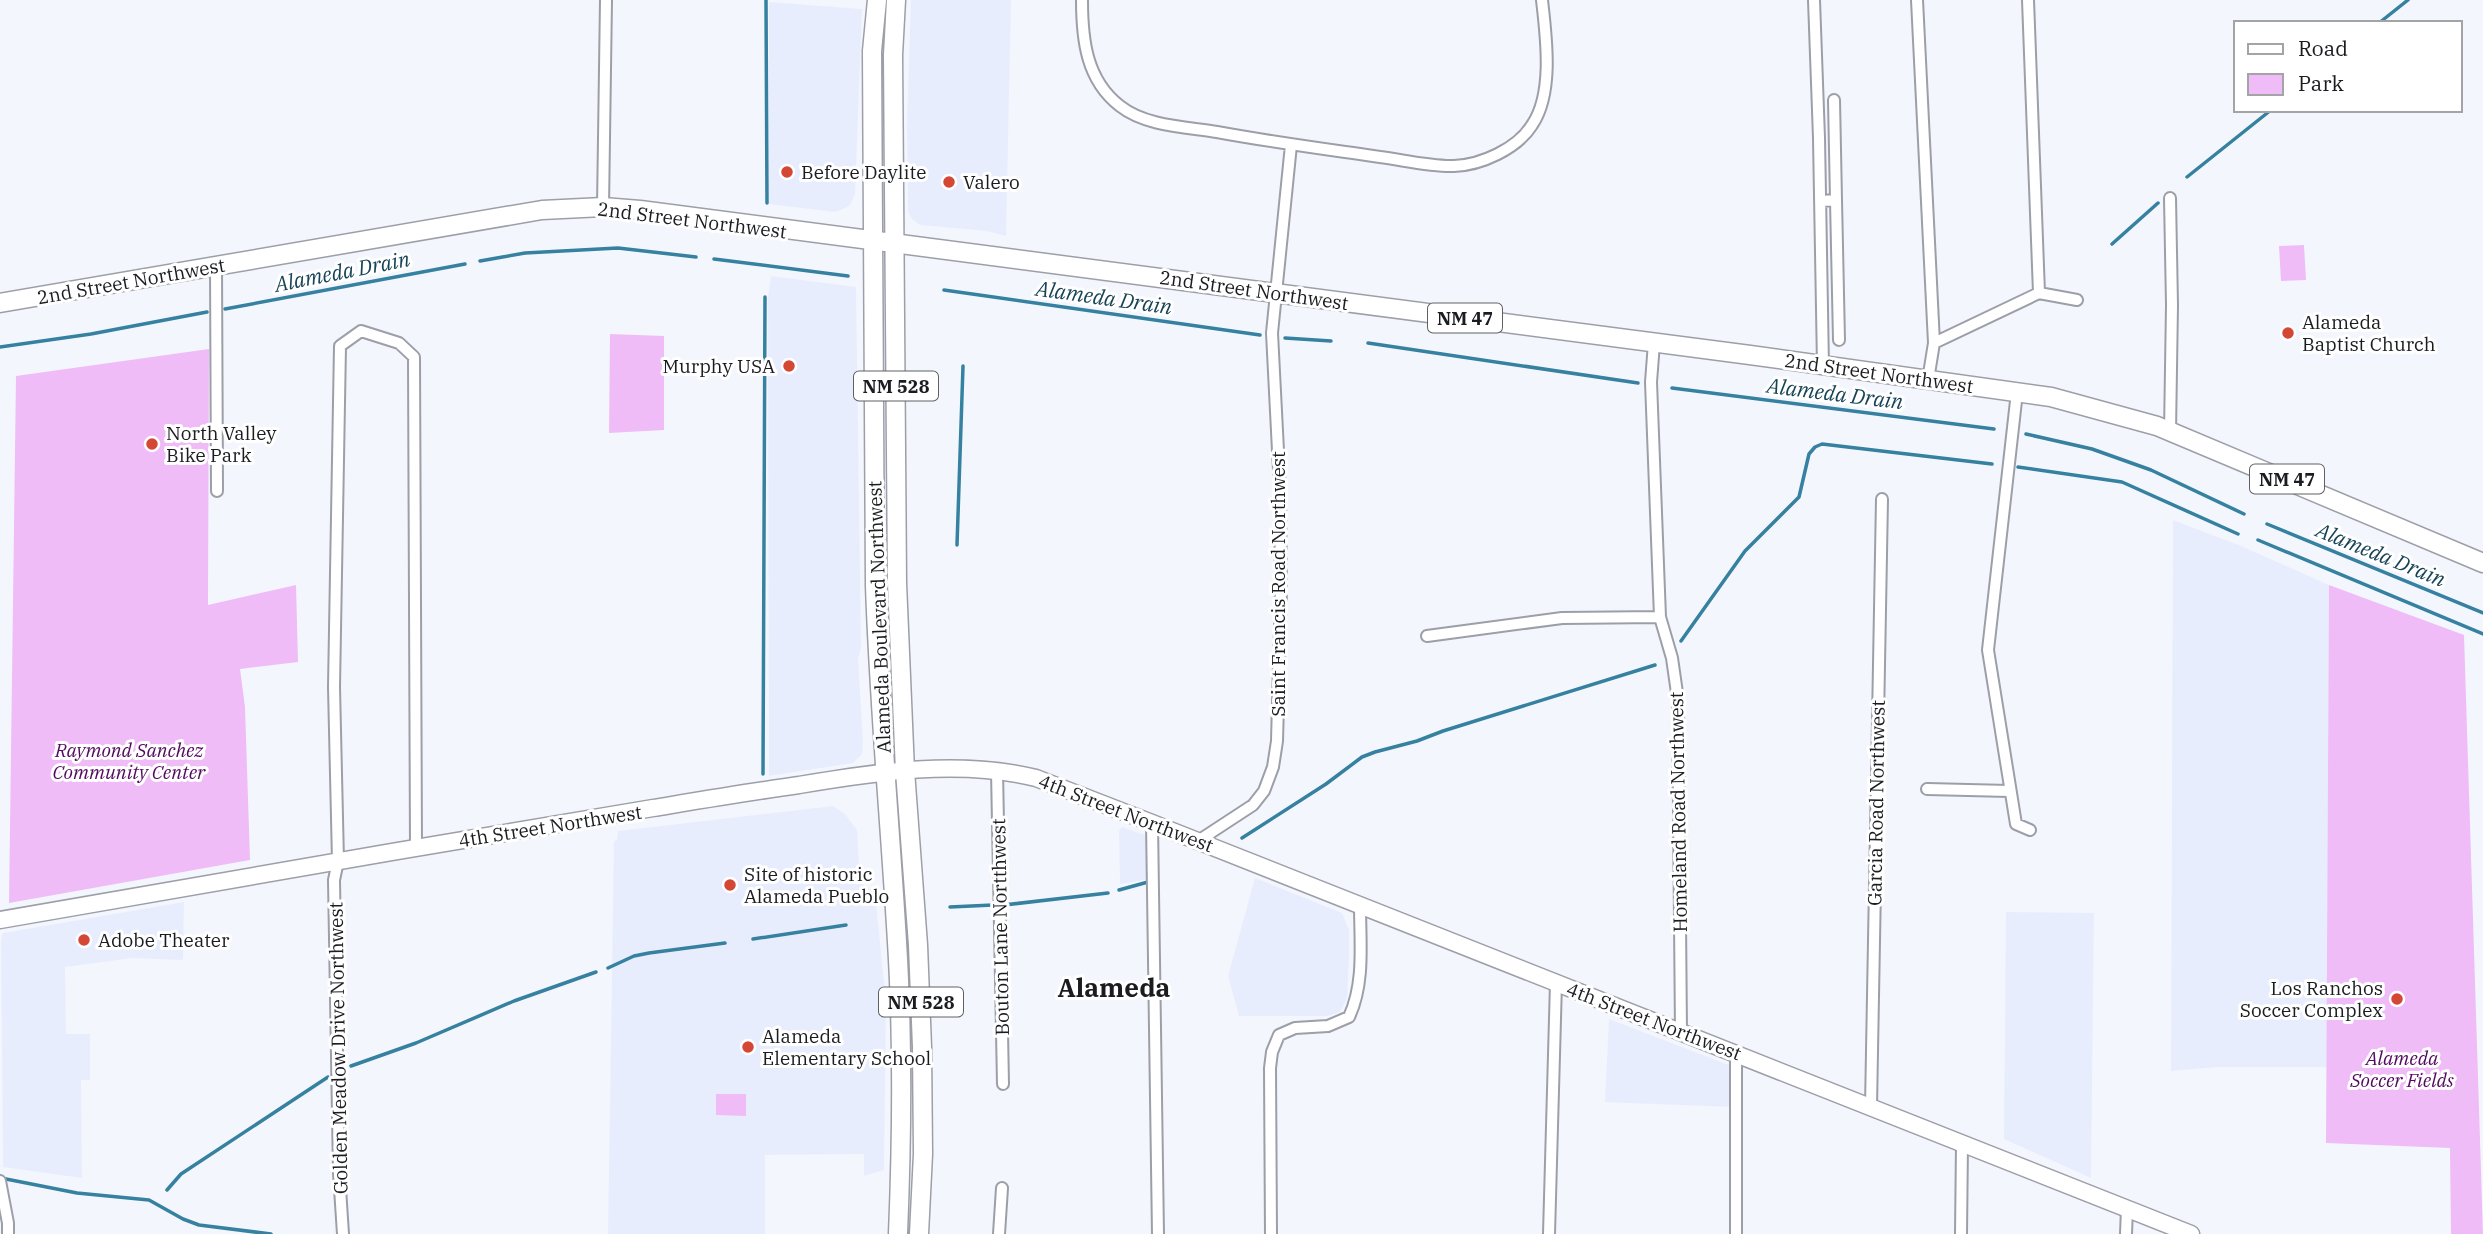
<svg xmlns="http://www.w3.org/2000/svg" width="2483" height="1234" font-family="'IBM Plex Serif',serif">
  <rect width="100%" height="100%" fill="#f4f6fe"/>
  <path fill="#e8edfe" d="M911,0H1011L1006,236L986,231L920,225L912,219L908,212L907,123Z
    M769,2L862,9L855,195L850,205L843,209L835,212L769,204Z
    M771,276L856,287L861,647L858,659L863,742L862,754L853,763L769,776L768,298Z
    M2173,520L2241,546L2329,585L2327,1067H2218L2171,1071Z
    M833,806L845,814L857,830L860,883L875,892L886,1004L884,1170L864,1176V1154L765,1155V1234H608L614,841L617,840L618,831Z
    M1122,827L1150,837V879L1120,884L1119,831Z
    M1255,878L1342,913L1349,930V958L1347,998L1340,1012L1327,1016H1239L1228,976Z
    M184,902L183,960L133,958L65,967L66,1034H90V1080H81L82,1178L3,1167L1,940L3,933Z
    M2006,912L2094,913L2091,1178L2004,1139Z
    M1609,1019L1734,1067L1730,1107L1605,1102Z"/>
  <path fill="#efbcf8" d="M2304,245L2306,280L2281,281L2279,246Z
    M610,334L664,336V430L609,433Z
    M209,349L208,605L296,585L298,662L240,669L245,707L250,860L9,903L16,376Z
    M2329,585L2464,635L2483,1234H2451L2450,1148L2326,1143Z
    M716,1094H746V1116L716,1115Z"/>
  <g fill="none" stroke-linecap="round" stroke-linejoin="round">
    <path stroke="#35819f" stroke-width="3.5" d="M766,0L767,203
      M2379,23L2408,0
      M2187,177L2271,110
      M2112,244L2158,203
      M714,259L848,276
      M480,261L525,253L618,248L696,257
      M944,290L1260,335
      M225,309L465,264
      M1285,338L1331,341
      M1368,343L1638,383
      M0,347L91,334L207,312
      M1672,388L1994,429
      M2026,434L2092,449L2151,470L2244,514
      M2018,467L2122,482L2238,534
      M2267,524L2483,613
      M2258,540L2483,634
      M957,545L963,366
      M1681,641L1745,551L1799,497L1809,454L1815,447L1822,444L1992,464
      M763,774L765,297
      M1242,838L1326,784L1362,757L1375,752L1417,741L1443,731L1655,665
      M1119,890L1148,882
      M1004,905L1108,893
      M950,907L993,905
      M753,939L846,925
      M608,968L634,956L649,953L725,943
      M351,1066L416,1043L514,1001L596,972
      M6,1179L77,1193L149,1200L183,1219L199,1225L271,1234
      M167,1190L181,1174L328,1077"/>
    <defs>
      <path id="minor" d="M1082,0C1082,39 1086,80 1120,106C1145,126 1186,127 1217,132C1271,142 1325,149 1380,157C1403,160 1432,167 1454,166C1481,165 1517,149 1532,125C1554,93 1546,36 1542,0
        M1814,0L1819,138L1823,366
        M1917,0L1934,343L1928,380
        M1834,100L1836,200
        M2170,198L2172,305L2170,432
        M1821,201L1836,200L1839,340
        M603,207L606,0
        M216,266L217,491
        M2039,293L2077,300
        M1654,343L1651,382L1660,617L1672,658L1678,700L1681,1032
        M1934,343L2039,293L2028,0
        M2017,392L1988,650L2016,824L2030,830
        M1427,636L1562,618L1660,617
        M997,771L1003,1084
        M1927,789L2009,791
        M1152,823L1158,1234
        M1198,841L1253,805L1264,791L1273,767L1277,741L1281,590L1280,490L1272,333L1291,145
        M1736,1052V1234
        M1871,1107L1882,499
        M0,1181L8,1223V1234
        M343,1234L339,1173L334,880L338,861L334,687L340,346L361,331L399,343L414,357L416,848
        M999,1234L1002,1188
        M1271,1234L1270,1068L1272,1052L1279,1035L1295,1028L1328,1026L1349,1017C1365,983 1360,942 1360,905
        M1549,1234L1556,983
        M1961,1234L1962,1144
        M2126,1234L2127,1208"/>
      <path id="secondary" d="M0,920C218,882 435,844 653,808C702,800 750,792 799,785C876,772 959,759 1036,778L1152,823L2191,1234"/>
      <path id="primary" d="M877,0L872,51L875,586C879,705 890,823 897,942C903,1039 902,1137 898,1234
        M896,0L893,55L897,583L905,771L918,945L922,1047L923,1154L919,1234
        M0,303L542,210L603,207L640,210L1750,355L2051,397L2157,426L2483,563"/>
    </defs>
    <use href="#minor" stroke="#9c9fa8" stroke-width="14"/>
    <use href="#secondary" stroke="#9c9fa8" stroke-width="19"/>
    <use href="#primary" stroke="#9c9fa8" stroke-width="21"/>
    <use href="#minor" stroke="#fff" stroke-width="10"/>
    <use href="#secondary" stroke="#fff" stroke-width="16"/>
    <use href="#primary" stroke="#fff" stroke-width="18"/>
  </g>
  <g fill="#d44735" stroke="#fff" stroke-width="2.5">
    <circle cx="787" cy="172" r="7"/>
    <circle cx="949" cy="182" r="7"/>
    <circle cx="2288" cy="333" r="7"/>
    <circle cx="789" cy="366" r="7"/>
    <circle cx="152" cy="444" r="7"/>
    <circle cx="730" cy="885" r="7"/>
    <circle cx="84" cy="940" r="7"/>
    <circle cx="2397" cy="999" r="7"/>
    <circle cx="748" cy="1047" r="7"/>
  </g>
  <g text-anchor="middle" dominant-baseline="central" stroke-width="6" stroke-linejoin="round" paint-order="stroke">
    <g fill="#fff" stroke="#5f6063" stroke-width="2">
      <rect x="1428" y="303.5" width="74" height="29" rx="5"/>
      <rect x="854" y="371.5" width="84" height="29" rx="5"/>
      <rect x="2250" y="464.5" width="74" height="29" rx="5"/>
      <rect x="879" y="987.5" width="84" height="29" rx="5"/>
    </g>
    <g font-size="18" font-weight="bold" fill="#1b1c20">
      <text x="1465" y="318">NM 47</text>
      <text x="896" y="386">NM 528</text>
      <text x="2287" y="479">NM 47</text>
      <text x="921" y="1002">NM 528</text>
    </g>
    <g font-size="19" fill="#1b1c20" stroke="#fff" text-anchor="start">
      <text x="801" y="172">Before Daylite</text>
      <text x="963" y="182">Valero</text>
      <text x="2302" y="322">Alameda<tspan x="2302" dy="22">Baptist Church</tspan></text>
      <text x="775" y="366" text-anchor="end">Murphy USA</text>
      <text x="166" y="433">North Valley<tspan x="166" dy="22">Bike Park</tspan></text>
      <text x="744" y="874">Site of historic<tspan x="744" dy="22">Alameda Pueblo</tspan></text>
      <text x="98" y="940">Adobe Theater</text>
      <text x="2383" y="988" text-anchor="end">Los Ranchos<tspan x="2383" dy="22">Soccer Complex</tspan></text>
      <text x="762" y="1036">Alameda<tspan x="762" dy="22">Elementary School</tspan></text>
    </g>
    <g font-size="19" fill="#1b1c20" stroke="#fff">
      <text transform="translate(692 220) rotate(7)">2nd Street Northwest</text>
      <text transform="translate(131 281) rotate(-10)">2nd Street Northwest</text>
      <text transform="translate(1254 290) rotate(8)">2nd Street Northwest</text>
      <text transform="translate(1879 373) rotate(8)">2nd Street Northwest</text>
      <text transform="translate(1278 584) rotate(-90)">Saint Francis Road Northwest</text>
      <text transform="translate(879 617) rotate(-92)">Alameda Boulevard Northwest</text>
      <text transform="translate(1876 803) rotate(-89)">Garcia Road Northwest</text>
      <text transform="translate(1678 812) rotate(-91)">Homeland Road Northwest</text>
      <text transform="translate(1126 813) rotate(21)">4th Street Northwest</text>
      <text transform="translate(550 826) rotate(-9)">4th Street Northwest</text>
      <text transform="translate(1000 927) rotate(-91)">Bouton Lane Nortthwest</text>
      <text transform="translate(1654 1021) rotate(21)">4th Street Northwest</text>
      <text transform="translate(338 1048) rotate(-91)">Golden Meadow Drive Northwest</text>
    </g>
    <g font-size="19" font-style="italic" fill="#53095f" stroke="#fff">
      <text x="129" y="750">Raymond Sanchez<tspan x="129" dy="22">Community Center</tspan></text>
      <text x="2402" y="1058">Alameda<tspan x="2402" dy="22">Soccer Fields</tspan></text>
    </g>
    <g font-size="21" font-style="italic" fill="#164356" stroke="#fff">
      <text transform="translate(342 271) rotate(-11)">Alameda Drain</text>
      <text transform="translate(1104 297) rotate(8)">Alameda Drain</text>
      <text transform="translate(1835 393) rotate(7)">Alameda Drain</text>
      <text transform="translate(2381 554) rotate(22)">Alameda Drain</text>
    </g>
    <g font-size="26" font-weight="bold" fill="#1b1c20" stroke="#fff">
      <text x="1114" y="987">Alameda</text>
    </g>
  </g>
  <rect x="2234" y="21" width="228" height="91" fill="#ffffff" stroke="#a4a4a6" stroke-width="2"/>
  <rect x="2248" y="44" width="35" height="10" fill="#ffffff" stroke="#a4a4a6" stroke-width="2"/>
  <text x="2298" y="56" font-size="21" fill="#1b1c20">Road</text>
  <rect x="2248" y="74" width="35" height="21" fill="#efbcf8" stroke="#a4a4a6" stroke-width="2"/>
  <text x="2298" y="91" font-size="21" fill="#1b1c20">Park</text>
</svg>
